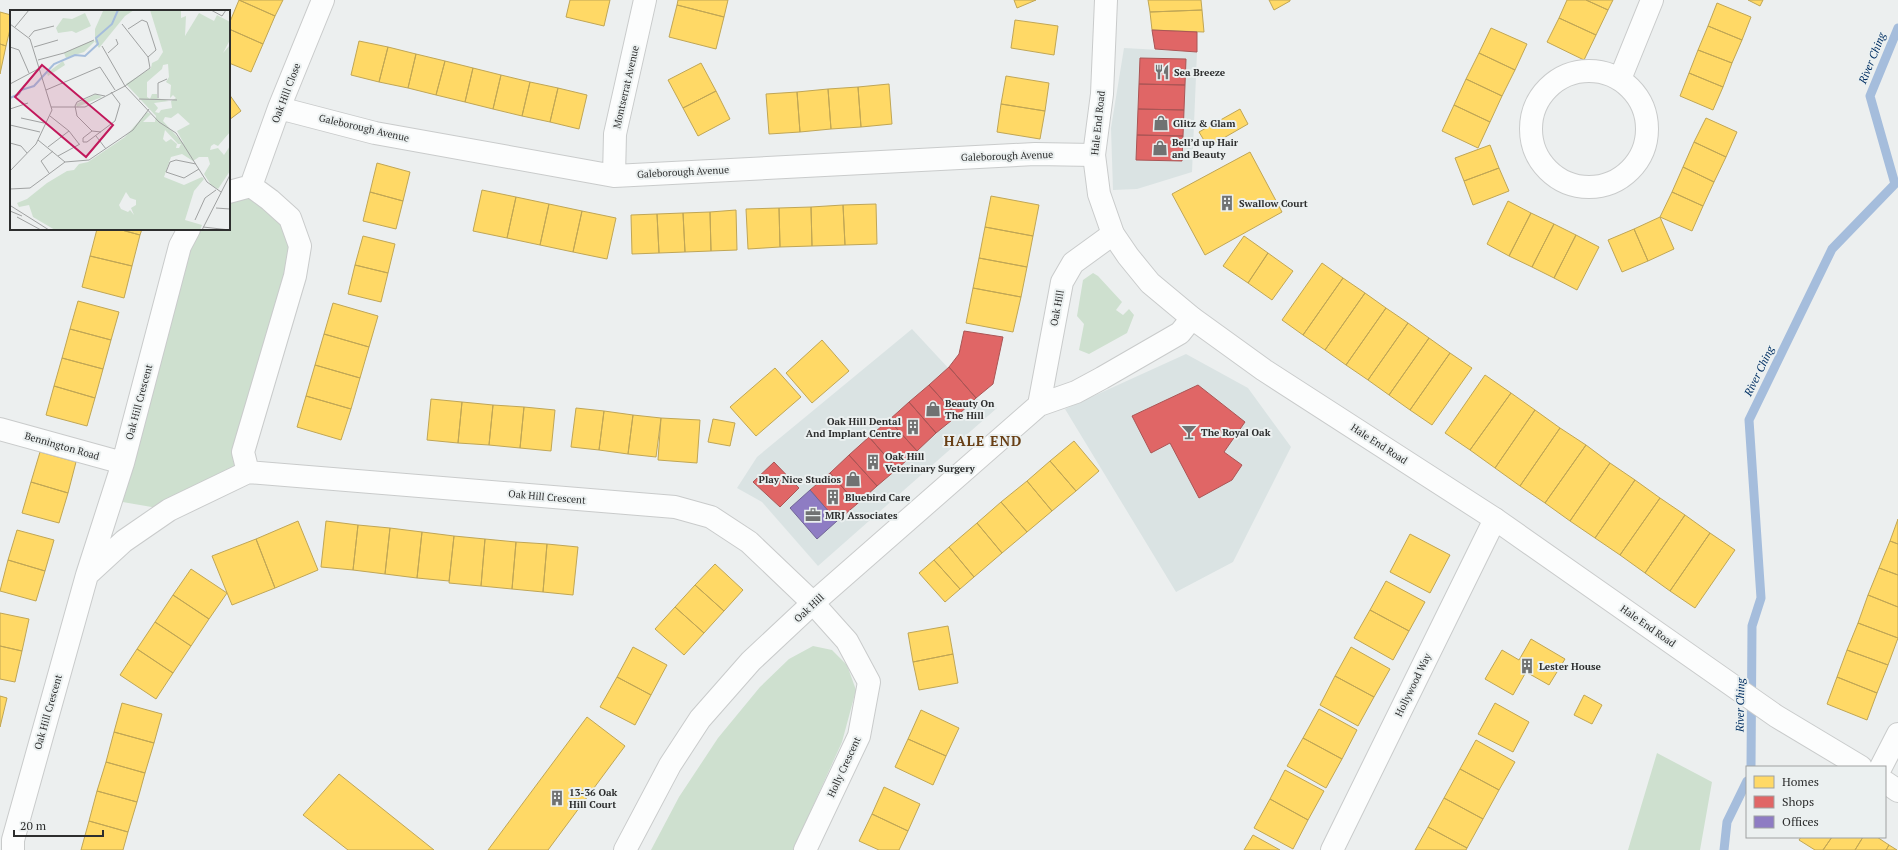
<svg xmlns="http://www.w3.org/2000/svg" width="1898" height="850" font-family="'PT Serif',serif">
  <rect width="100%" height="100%" fill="#ecefef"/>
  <path fill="#dae3e3" d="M1124,48L1197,52L1192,172L1137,189L1113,190L1111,128Z
    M912,329L976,398L997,408L818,566L762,502L737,488L757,457Z
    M1186,354L1248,388L1291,447L1233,562L1176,592L1065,409Z"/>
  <path fill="#cee0cf" d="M251,186L300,246L248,472L169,510L111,500L189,229H229V192Z
    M1093,273L1098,276L1122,302L1116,310L1123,315L1129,309L1134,315L1127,333L1089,354L1079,350L1084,324L1077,316L1083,280Z
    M813,646L832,650L847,665L856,690L842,742L793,850H651L679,797L718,738L760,687L789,659Z
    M1657,753L1712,782L1700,850H1628Z"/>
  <path fill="#ffd966" stroke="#c0a655" d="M239,0H283L275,16Z
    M239,0L275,16L263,44L229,29V24Z
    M570,0H610L604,26L566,17Z
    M678,0H728L724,17L677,5Z
    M1014,0H1036L1017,8Z
    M1148,0H1201L1202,10L1150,12Z
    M1269,0H1290V1L1274,10Z
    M1567,0H1586L1608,10L1596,35L1559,18Z
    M1586,0H1613L1608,10Z
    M1748,0H1763L1760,6Z
    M1717,3L1751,17L1742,40L1708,26Z
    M677,5L724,17L716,49L669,37Z
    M1202,10L1204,32L1152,30L1150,12Z
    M0,12L11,15V25L6,46L0,44Z
    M1559,18L1596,35L1584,60L1547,42Z
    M1015,20L1058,26L1054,55L1011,48Z
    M1708,26L1742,40L1732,63L1698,50Z
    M1491,28L1527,44L1515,70L1479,53Z
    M229,29L263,44L251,72L229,63Z
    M359,41L388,47L379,82L351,75Z
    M0,44L6,46L0,74Z
    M388,47L416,54L408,88L379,82Z
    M1698,50L1732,63L1723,87L1689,73Z
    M1479,53L1515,70L1502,96L1466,79Z
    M416,54L445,61L436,95L408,88Z
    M445,61L473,68L465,102L436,95Z
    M701,63L716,91L683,108L668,80Z
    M473,68L501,75L493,109L465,102Z
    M1689,73L1723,87L1713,110L1680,96Z
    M501,75L530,82L522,116L493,109Z
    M1006,76L1049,83L1045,111L1001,104Z
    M1466,79L1502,96L1490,122L1454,105Z
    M530,82L558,88L550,122L522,116Z
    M889,84L892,124L861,127L858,87Z
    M858,87L861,127L831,129L828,89Z
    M558,88L587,95L579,129L550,122Z
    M828,89L831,129L800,132L797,92Z
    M716,91L730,119L698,136L683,108Z
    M797,92L800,132L769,134L766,94Z
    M229,94L241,111L229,120Z
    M1001,104L1045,111L1040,139L997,132Z
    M1454,105L1490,122L1478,148L1442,131Z
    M1240,109L1248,124L1208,147L1199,132Z
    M1706,118L1737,132L1726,157L1694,142Z
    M1694,142L1726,157L1714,182L1683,167Z
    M1490,145L1499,168L1464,181L1455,158Z
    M1250,152L1282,212L1205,255L1172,194Z
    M377,163L410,172L403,201L370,192Z
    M1683,167L1714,182L1703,206L1672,192Z
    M1499,168L1509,191L1473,205L1464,181Z
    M482,190L516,197L507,238L473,231Z
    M370,192L403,201L396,229L363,221Z
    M1672,192L1703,206L1692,231L1660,217Z
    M991,196L1039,205L1033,236L985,227Z
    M516,197L549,204L540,245L507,238Z
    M1508,201L1531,213L1509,256L1487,244Z
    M549,204L582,211L573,252L540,245Z
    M876,204L877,244L845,245L843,205Z
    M843,205L845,245L812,246L811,207Z
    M811,207L812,246L780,247L779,208Z
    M779,208L780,247L748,249L746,209Z
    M736,210L737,250L711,251L710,212Z
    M582,211L616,218L607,259L573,252Z
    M710,212L711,251L685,252L683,213Z
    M683,213L685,252L659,253L657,214Z
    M1531,213L1554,224L1532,267L1509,256Z
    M657,214L659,253L632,254L631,215Z
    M1660,217L1674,249L1648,261L1634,229Z
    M1554,224L1576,235L1554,278L1532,267Z
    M985,227L1033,236L1027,267L979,258Z
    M97,229H118L140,235L132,266L90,256Z
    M118,229H142L140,235Z
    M1634,229L1648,261L1622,272L1608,240Z
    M1576,235L1599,247L1577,290L1554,278Z
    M363,236L395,244L388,273L355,265Z
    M1244,236L1268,253L1248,283L1223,266Z
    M1268,253L1293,271L1272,300L1248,283Z
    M90,256L132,266L124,298L82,287Z
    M979,258L1027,267L1021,297L973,288Z
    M1322,263L1343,278L1303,335L1282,320Z
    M355,265L388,273L381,302L348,294Z
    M1343,278L1365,293L1325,350L1303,335Z
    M973,288L1021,297L1013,332L966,323Z
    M1365,293L1386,308L1346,365L1325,350Z
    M78,301L119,312L111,340L70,329Z
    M333,303L378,316L369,347L324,334Z
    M1386,308L1408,323L1368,380L1346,365Z
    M1408,323L1429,338L1389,395L1368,380Z
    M70,329L111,340L103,369L62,358Z
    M324,334L369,347L360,378L315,365Z
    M1429,338L1450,353L1410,410L1389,395Z
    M822,340L849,371L812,403L786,373Z
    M1450,353L1472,368L1432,425L1410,410Z
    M62,358L103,369L95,398L54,386Z
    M315,365L360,378L351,409L306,396Z
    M775,368L801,397L756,436L730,407Z
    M1485,375L1511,393L1470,450L1445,433Z
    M54,386L95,398L87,426L46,415Z
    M1511,393L1535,410L1495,468L1470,450Z
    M306,396L351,409L341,440L297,427Z
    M431,399L462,402L458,443L427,440Z
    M462,402L493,405L489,445L458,443Z
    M493,405L524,407L520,448L489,445Z
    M524,407L555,410L551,451L520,448Z
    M576,408L604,411L599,450L571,447Z
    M1535,410L1560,428L1520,486L1495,468Z
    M604,411L633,415L628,454L599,450Z
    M633,415L661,418L656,457L628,454Z
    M661,418L700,420L697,463L658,460Z
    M713,419L735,423L730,446L708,442Z
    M1560,428L1586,445L1545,503L1520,486Z
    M1074,441L1099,471L1076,491L1050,461Z
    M1586,445L1610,463L1570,521L1545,503Z
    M40,452L76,462L68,493L31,482Z
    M1050,461L1076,491L1052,511L1027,481Z
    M1610,463L1635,480L1595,538L1570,521Z
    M1635,480L1660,498L1620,555L1595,538Z
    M1027,481L1052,511L1027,532L1001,502Z
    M31,482L68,493L59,523L22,513Z
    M1660,498L1685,515L1645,573L1620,555Z
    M1001,502L1027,532L1002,553L977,523Z
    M1685,515L1710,533L1670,591L1645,573Z
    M1898,519V544L1890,541Z
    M298,521L318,570L275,588L256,539Z
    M326,521L358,525L353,570L321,567Z
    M977,523L1002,553L974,577L949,547Z
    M358,525L390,528L385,574L353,570Z
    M390,528L422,532L417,578L385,574Z
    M17,530L54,540L45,571L8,560Z
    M422,532L454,536L449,581L417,578Z
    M1710,533L1735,550L1695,608L1670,591Z
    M1410,534L1450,555L1430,593L1390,572Z
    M454,536L485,539L481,586L449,583Z
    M256,539L275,588L232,605L212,556Z
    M485,539L516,542L512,589L481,586Z
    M1890,541L1898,544V575L1879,568Z
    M516,542L547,544L543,592L512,589Z
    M547,544L578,547L573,595L543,592Z
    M949,547L974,577L960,589L934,560Z
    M8,560L45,571L36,601L0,591Z
    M934,560L960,589L945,602L919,573Z
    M715,564L743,590L724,611L695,585Z
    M1879,568L1898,575V607L1868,595Z
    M191,569L227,593L209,619L173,595Z
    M1386,581L1425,602L1409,631L1370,610Z
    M695,585L724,611L704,633L675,607Z
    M173,595L209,619L191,646L155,622Z
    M1868,595L1898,607V638L1858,623Z
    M675,607L704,633L684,655L655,629Z
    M1370,610L1409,631L1393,660L1354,638Z
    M0,613L29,619L22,651L0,646Z
    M155,622L191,646L173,673L137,649Z
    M1858,623L1898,638L1888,665L1847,650Z
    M948,626L953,654L913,662L908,633Z
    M1531,639L1565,659L1549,685L1526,672L1513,695L1485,679L1502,650L1519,660Z
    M0,646L22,651L15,682L0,679Z
    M633,647L667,665L651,695L617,677Z
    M1351,647L1390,669L1374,697L1335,676Z
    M137,649L173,673L156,699L120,675Z
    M1847,650L1888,665L1877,693L1837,677Z
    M953,654L958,683L919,690L913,662Z
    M1335,676L1374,697L1358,726L1320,705Z
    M617,677L651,695L635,725L600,707Z
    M1837,677L1877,693L1867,720L1827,704Z
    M1584,695L1602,705L1592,724L1574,715Z
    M0,696L7,698L0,727Z
    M122,703L162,714L154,743L114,732Z
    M1495,703L1529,722L1513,752L1478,734Z
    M1319,709L1357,730L1342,759L1303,738Z
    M921,710L959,728L946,756L908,739Z
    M587,717L625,746L548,850H488Z
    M114,732L154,743L145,773L106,762Z
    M1303,738L1342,759L1326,788L1287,766Z
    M908,739L946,756L933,785L895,767Z
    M1476,740L1515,762L1499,790L1460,769Z
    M106,762L145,773L137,802L97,791Z
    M1460,769L1499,790L1483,819L1444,798Z
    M1285,770L1324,791L1308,820L1270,799Z
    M339,774L434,850H348L303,815Z
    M884,787L920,804L908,831L872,814Z
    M97,791L137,802L128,832L89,821Z
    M1444,798L1483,819L1467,848L1428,827Z
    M1270,799L1308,820L1293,849L1254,828Z
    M872,814L908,831L899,850H879L859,841Z
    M89,821L128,832L123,850H81Z
    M1428,827L1467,848L1466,850H1415Z
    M1253,835L1280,850H1244Z
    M1801,837H1832L1823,850H1815L1799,840Z
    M1832,837H1863L1855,850H1823Z
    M1863,837H1877L1889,845L1886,850H1855Z
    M1889,845L1897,850H1886Z"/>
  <path fill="#e06666" stroke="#a55" d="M1152,30L1197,32V52L1155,49Z
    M1140,58L1186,59L1185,85L1139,84Z
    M1139,84L1185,85L1184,110L1138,109Z
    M1138,109L1184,110L1183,136L1137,135Z
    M1137,135L1183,136L1182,161L1136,160Z
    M964,331L1003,337L993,384L976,398L949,367L959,354Z
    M949,367L976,398L957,416L929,385Z
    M929,385L957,416L936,433L909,402Z
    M1198,385L1245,422L1224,452L1242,465L1232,480L1199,498L1170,443L1151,453L1132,416Z
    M909,402L936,433L917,451L889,420Z
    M889,420L917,451L897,469L869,437Z
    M869,437L897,469L877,486L849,455Z
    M849,455L877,486L857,504L830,473Z
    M774,462L799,488L780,507L753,482Z
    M830,473L857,504L837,521L810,490Z"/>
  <path fill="#8e7cc3" stroke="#716596" d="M810,490L837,521L817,539L790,508Z"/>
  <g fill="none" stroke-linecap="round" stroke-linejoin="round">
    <path stroke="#a5bddc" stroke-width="9" d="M1751,767L1752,626L1761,598L1749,420L1832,249L1895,184L1870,96L1898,28
      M1724,850L1727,822L1747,781"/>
    <defs>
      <path id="street" d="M1531 129a58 58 0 1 1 116 0a58 58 0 1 1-116 0Z
        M1620,79L1652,0
        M279,108L375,133L614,176L1035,154L1094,155
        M614,176L615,134L645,0
        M251,186L279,108L323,0
        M229,192L251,186L270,200L290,218L300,246L295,276L243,452L248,472
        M1039,405L1062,282L1073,263L1113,234
        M0,429L123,463
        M87,575L124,541L169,510L248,472L675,507L711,517L749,542L813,603L847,641L869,682L859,736L805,850
        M1881,767L1898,734
        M13,850V840L87,575L123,463L180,246L189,229
        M625,850L670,765L700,719L751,661L813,603L1039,405L1076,392L1102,378L1180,333L1192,318
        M1332,850L1495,519"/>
      <path id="secondary" d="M1106,0L1102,94L1094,155L1099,194L1113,234L1128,256L1150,283L1192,318L1264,370L1495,519L1776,716L1861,767
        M1885,782L1898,791"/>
    </defs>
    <use href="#street" stroke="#c9cbcb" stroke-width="24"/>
    <use href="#secondary" stroke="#c9cbcb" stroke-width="24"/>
    <use href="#street" stroke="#fcfdfd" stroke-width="22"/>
    <use href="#secondary" stroke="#fcfdfd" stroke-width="22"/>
  </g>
  <defs>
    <symbol id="restaurant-bare" viewBox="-9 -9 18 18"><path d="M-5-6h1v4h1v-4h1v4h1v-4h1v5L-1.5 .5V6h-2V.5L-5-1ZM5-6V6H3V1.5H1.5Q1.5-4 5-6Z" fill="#707272" stroke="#ebf0f0" stroke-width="2.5" paint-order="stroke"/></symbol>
    <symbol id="shop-bare" viewBox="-9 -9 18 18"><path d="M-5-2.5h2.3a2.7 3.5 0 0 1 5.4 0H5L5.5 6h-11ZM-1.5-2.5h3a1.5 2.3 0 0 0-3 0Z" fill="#707272" stroke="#ebf0f0" stroke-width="2.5" paint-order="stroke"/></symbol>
    <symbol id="building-bare" viewBox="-9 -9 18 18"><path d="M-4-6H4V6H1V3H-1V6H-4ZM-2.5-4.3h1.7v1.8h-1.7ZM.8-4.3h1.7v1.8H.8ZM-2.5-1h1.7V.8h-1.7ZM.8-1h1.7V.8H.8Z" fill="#707272" stroke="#ebf0f0" stroke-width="2.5" paint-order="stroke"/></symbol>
    <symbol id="bar-bare" viewBox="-9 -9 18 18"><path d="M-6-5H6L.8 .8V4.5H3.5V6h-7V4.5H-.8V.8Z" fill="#707272" stroke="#ebf0f0" stroke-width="2.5" paint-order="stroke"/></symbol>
    <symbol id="office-bare" viewBox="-9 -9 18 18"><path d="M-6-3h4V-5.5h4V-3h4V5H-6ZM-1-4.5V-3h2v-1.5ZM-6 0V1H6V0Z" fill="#707272" stroke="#ebf0f0" stroke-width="2.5" paint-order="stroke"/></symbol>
  </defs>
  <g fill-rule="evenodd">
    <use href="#restaurant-bare" x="1151" y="61" width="22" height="22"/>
    <use href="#shop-bare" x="1150" y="112" width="22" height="22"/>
    <use href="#shop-bare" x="1149" y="137" width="22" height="22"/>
    <use href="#building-bare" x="1216" y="192" width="22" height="22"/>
    <use href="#shop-bare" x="922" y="398" width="22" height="22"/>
    <use href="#building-bare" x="902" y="416" width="22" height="22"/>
    <use href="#bar-bare" x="1178" y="421" width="22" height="22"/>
    <use href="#building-bare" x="862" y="451" width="22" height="22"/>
    <use href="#shop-bare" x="842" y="468" width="22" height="22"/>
    <use href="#building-bare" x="822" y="486" width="22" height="22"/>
    <use href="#office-bare" x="802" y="504" width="22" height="22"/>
    <use href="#building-bare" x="1516" y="655" width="22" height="22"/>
    <use href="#building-bare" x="546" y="787" width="22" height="22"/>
  </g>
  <g text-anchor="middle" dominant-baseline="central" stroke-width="4" stroke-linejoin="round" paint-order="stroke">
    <g font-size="10" font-weight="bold" fill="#2d2e2e" stroke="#ebf0f0" text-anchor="start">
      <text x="1174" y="72">Sea Breeze</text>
      <text x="1173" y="123">Glitz &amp; Glam</text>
      <text x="1172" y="142">Bell’d up Hair<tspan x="1172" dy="12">and Beauty</tspan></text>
      <text x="1239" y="203">Swallow Court</text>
      <text x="945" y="403">Beauty On<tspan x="945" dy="12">The Hill</tspan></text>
      <text x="901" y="421" text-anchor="end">Oak Hill Dental<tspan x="901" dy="12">And Implant Centre</tspan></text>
      <text x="1201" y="432">The Royal Oak</text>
      <text x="885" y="456">Oak Hill<tspan x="885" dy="12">Veterinary Surgery</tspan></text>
      <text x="841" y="479" text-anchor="end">Play Nice Studios</text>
      <text x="845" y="497">Bluebird Care</text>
      <text x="825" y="515">MRJ Associates</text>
      <text x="1539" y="666">Lester House</text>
      <text x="569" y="792">13-36 Oak<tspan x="569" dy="12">Hill Court</tspan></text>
    </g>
    <g font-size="10" fill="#2d2e2e" stroke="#ebf0f0">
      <text transform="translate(626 87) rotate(-77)">Montserrat Avenue</text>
      <text transform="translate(286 93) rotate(-69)">Oak Hill Close</text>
      <text transform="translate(1098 123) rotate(-84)">Hale End Road</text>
      <text transform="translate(364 128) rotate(13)">Galeborough Avenue</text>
      <text transform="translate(1007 156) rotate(-2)">Galeborough Avenue</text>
      <text transform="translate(683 172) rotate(-3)">Galeborough Avenue</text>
      <text transform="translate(1057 308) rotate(-79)">Oak Hill</text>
      <text transform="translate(139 402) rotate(-75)">Oak Hill Crescent</text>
      <text transform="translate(1379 444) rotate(33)">Hale End Road</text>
      <text transform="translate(62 446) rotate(16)">Bennington Road</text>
      <text transform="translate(547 497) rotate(5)">Oak Hill Crescent</text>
      <text transform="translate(809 608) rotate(-43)">Oak Hill</text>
      <text transform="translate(1648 626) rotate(35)">Hale End Road</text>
      <text transform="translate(1413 685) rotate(-64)">Hollywood Way</text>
      <text transform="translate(48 712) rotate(-74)">Oak Hill Crescent</text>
      <text transform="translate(844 767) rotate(-65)">Holly Crescent</text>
    </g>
    <g font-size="11" font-style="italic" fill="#002f63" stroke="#ebf0f0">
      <text transform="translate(1872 58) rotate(-68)">River Ching</text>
      <text transform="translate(1759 371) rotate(-64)">River Ching</text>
      <text transform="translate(1740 705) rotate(-89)">River Ching</text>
    </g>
    <g font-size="14" font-weight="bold" letter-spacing="1" fill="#683f15" stroke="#ebf0f0">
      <text x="983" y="440">HALE END</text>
    </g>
  </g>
  <g transform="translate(10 10)">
    <rect width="220" height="220" fill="#ecefef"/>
    <path d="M124,0L115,6L89,38L85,32V19L93,1ZM140,0H171V8L176,6L175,26L189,3L204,11L207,5L220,12V30L213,43L220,35V122L208,136L204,134L201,136L200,140L208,138L214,145L220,136V161L208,179L201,175L194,164L200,154L198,147H189L183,151L172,144L161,147L154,167L174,175L192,167L194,169L184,181L175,210L192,215L190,220H45L23,207L19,195L9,197L7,193L17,189L37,173L57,161L64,160L69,154L78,152L115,127L137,102L141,104L133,112H145L146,106L116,74L141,58L142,53L148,50L153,42ZM158,54L159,67L156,72L161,75L160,88L163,85L166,88L161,91L162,98L151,100L149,103L145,102L148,98L144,93L159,91L147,88V84H142L140,89L137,87V72L152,59L153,55ZM168,103L180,114L167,121L174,134L153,111L155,107L161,108ZM155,120L168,134H171L169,138H166L167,134L161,129L156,132L153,129ZM116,182L120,188L126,190V195L121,198L124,205L120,200L118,202L111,199L109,195ZM75,3L81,16L66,23L62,21L48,23L46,18L53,8L62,9ZM81,31H85L74,42L56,48L54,43ZM53,51L55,55L38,66L37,63ZM86,84L92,87L67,97L66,94Z" fill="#cee0cf" fill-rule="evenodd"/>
    <path fill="none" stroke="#a5bddc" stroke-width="2" d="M0,88L9,84L11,80L24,76L44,54L65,45L75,46L88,34L86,28L102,14L108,0"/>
    <path fill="none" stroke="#a0a2a2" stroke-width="1" d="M201,0L212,6L216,0M0,14L20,29L42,100L26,134L0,161M5,17L19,0M118,19L132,10L137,12L146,40L138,47M19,27L24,21L44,16M92,36L115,76M0,37L9,40L19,63M24,37L48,30M98,43L108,34L106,29M28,50L54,43L84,30M0,74L30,58M115,76L149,112L166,123L197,172L211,182M36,80L90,57L105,80M148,88V73L157,69M129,89L167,90M41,97H75L115,76L140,58L138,47L112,14M0,99L18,93M40,106L59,121L69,134M11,108L34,113M0,115L30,122M82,121L73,128V132H77L105,111L110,94L101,82M91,122L82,121L67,106L65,96L67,92L85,84L95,86M86,126L96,139M28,130L55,152M0,133L11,136L17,143M38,137L59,121M48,146L70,134M186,154L166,150L160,152L156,162L174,168L189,159M39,163L31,151L43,141M0,179L20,178L55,152L79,150L123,120L139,99M1,196L39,220M206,198L220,199M0,201L12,206M7,207L31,220M185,210L195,188L206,180M193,217L220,220M192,220L220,165"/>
    <path fill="#c2185b" fill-opacity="0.15" stroke="#c2185b" stroke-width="2" d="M32,55L103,115L76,147L5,87Z"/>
    <rect width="220" height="220" fill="none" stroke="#2d2e2e" stroke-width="2"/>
  </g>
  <rect x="1746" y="766" width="140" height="72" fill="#ebf0f0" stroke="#9fa2a2"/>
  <rect x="1754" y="776" width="20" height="12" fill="#ffd966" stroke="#9fa2a2"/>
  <text x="1782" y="786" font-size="12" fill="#2d2e2e">Homes</text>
  <rect x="1754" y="796" width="20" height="12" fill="#e06666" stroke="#9fa2a2"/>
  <text x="1782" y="806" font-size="12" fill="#2d2e2e">Shops</text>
  <rect x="1754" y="816" width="20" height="12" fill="#8e7cc3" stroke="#9fa2a2"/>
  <text x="1782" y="826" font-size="12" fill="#2d2e2e">Offices</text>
  <path d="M14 830v6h89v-6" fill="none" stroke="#2d2e2e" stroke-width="2"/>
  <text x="20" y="830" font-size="12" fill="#2d2e2e" stroke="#ebf0f0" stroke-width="3" paint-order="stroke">20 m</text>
</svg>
